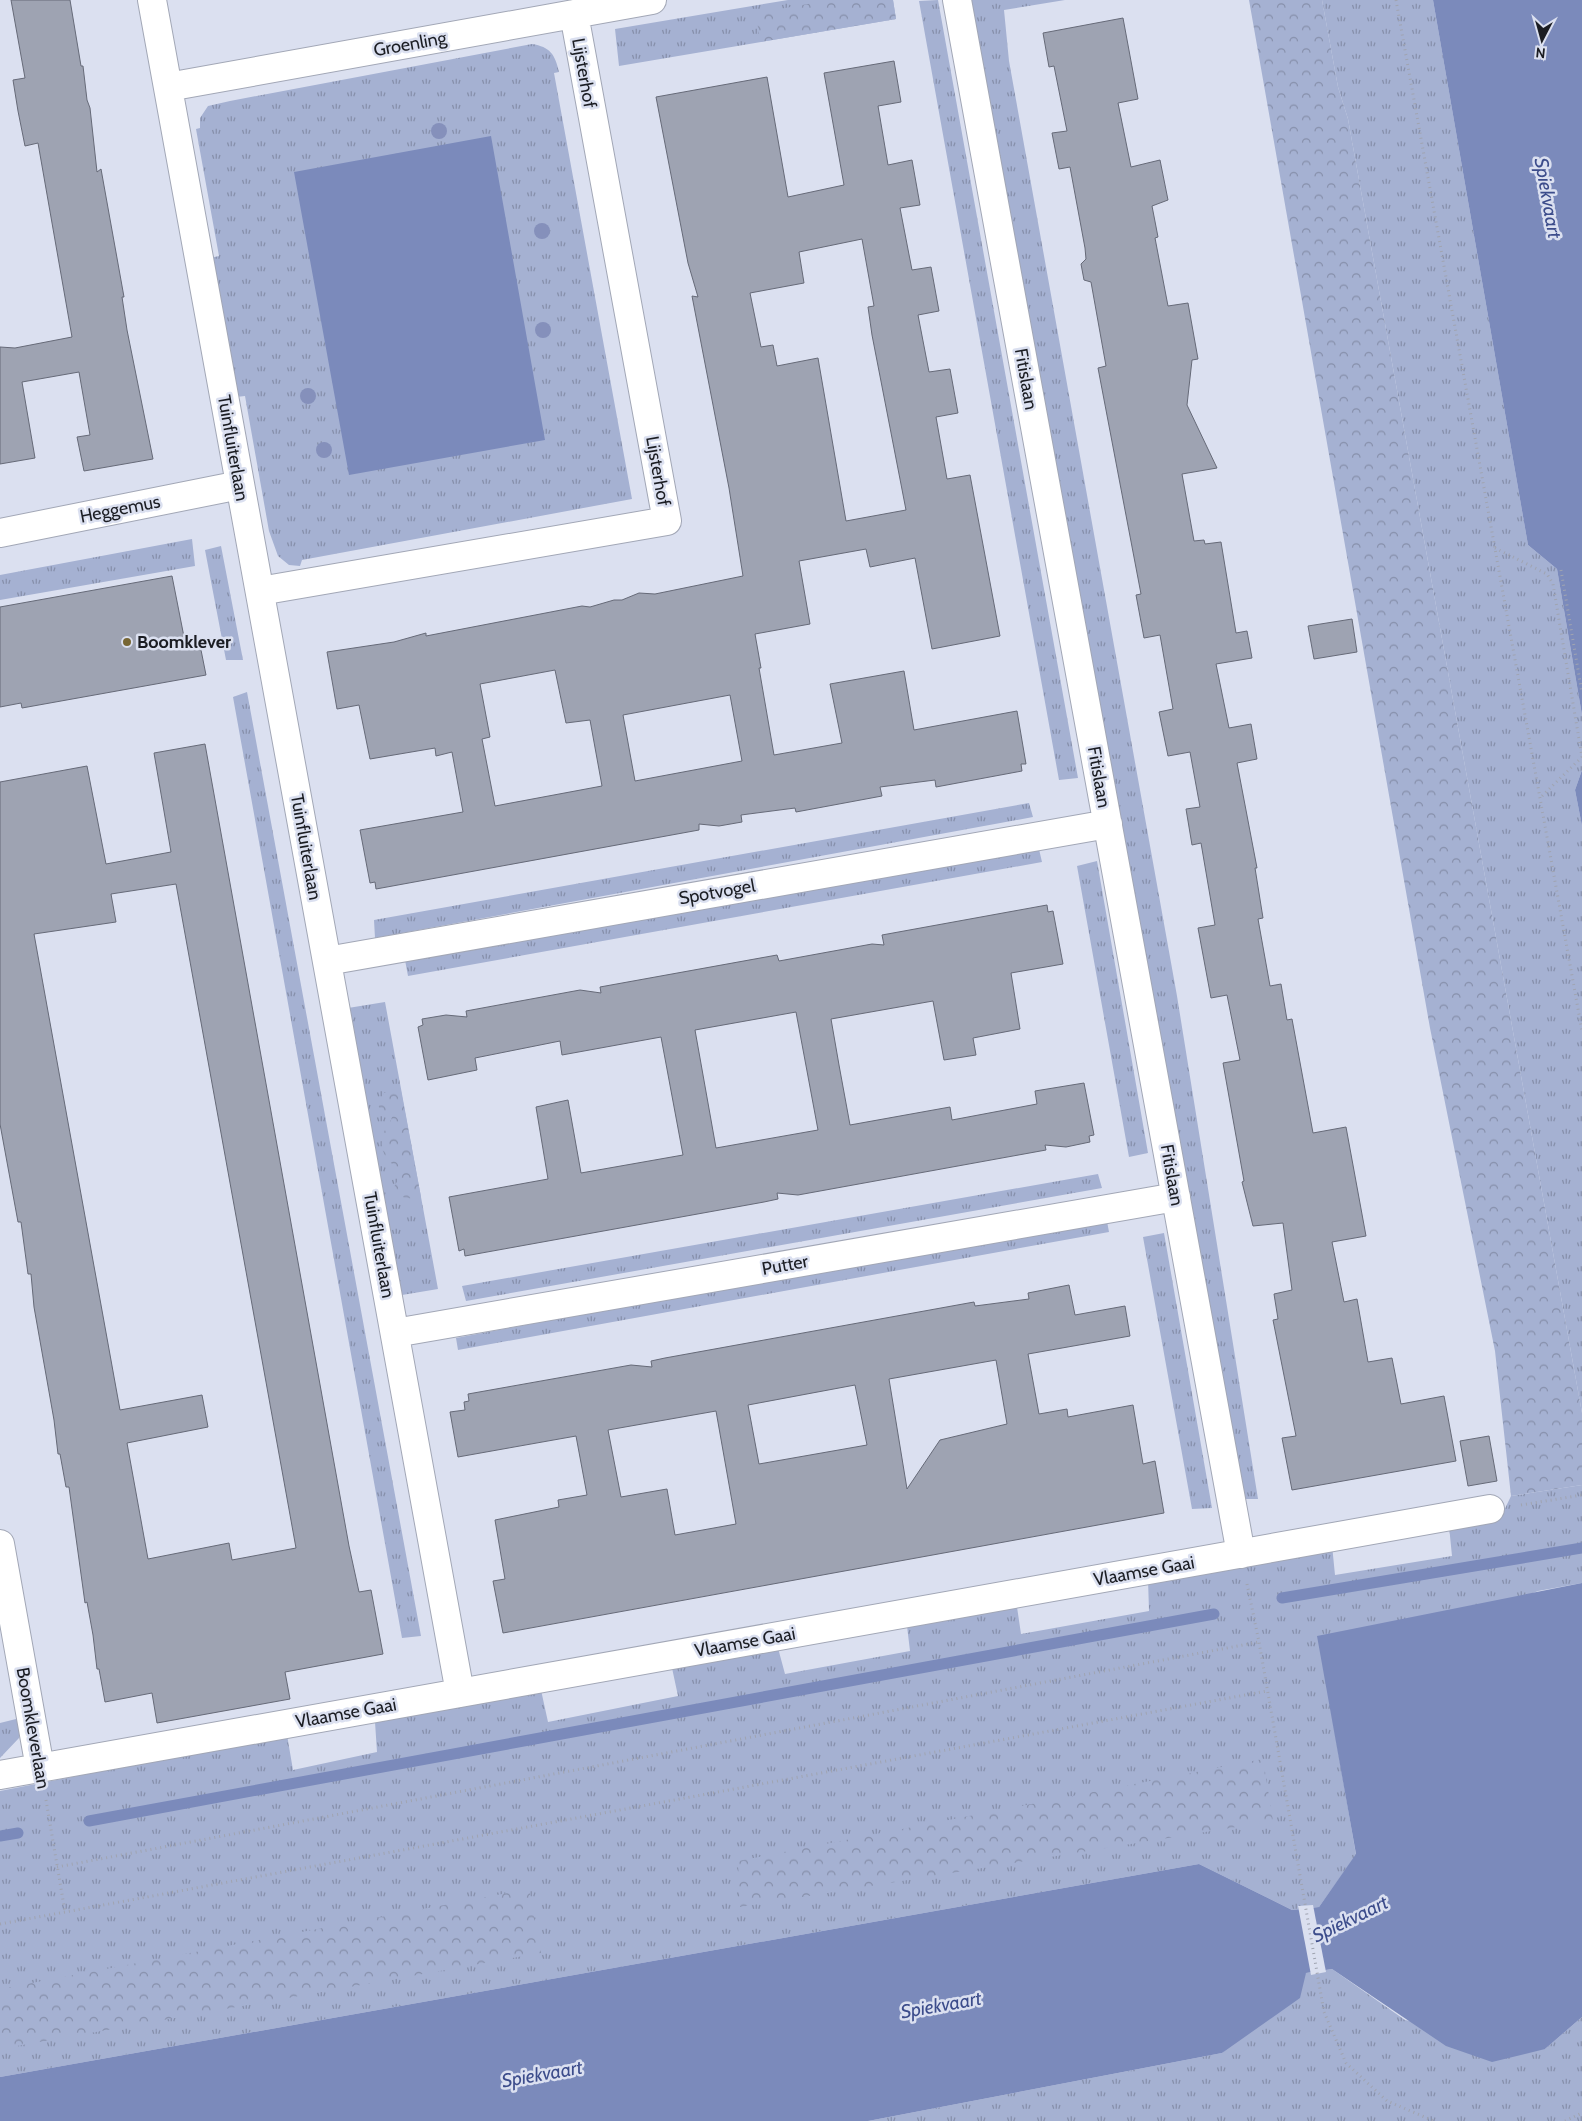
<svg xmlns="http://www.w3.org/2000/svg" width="1582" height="2121" font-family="Cabin,sans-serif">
  <defs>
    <pattern id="grass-tufts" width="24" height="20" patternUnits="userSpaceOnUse" patternTransform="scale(1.25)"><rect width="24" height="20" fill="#a5b1d2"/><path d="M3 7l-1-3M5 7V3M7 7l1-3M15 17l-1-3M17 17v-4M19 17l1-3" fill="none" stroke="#868faa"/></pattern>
    <pattern id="forest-crowns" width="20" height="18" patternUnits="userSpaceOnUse" patternTransform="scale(1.25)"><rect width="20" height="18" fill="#a5b1d2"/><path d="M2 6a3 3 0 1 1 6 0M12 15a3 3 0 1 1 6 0" fill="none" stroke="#868faa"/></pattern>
  </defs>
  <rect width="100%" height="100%" fill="#dbe0f0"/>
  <path fill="url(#grass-tufts)" d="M788,0H893L896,19L619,66L615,29Z
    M938,0L1078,778L1059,780L919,1Z
    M970,0H1065L1004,10L1009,61L1177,996L1258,1499H1244Z
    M1322,0H1433L1528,545L1557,569L1582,715V770L1575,790L1582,826V1413L1348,119L1338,87Z
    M532,44C550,47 555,54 559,72L554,73L632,499L302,560L300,566L289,565L278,556L269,531L245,396L236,397L210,258L219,256L196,129L200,128V118L208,106L230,101Z
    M192,539L195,566L0,600V575Z
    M221,546L243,660H226L205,550Z
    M247,692L421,1636L402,1638L233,697Z
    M1029,803L1033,817L375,938L374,920Z
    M1038,845L1042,862L408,976L405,960Z
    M1097,861L1148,1153L1129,1157L1077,866Z
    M385,1002L438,1289L402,1295L348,1008Z
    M1098,1174L1102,1188L466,1301L462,1286Z
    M1106,1216L1109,1232L458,1350L456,1338Z
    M1164,1233L1212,1508L1192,1509L1143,1237Z
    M1582,1485V1583L1538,1591L1325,1675L1356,1855L1319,1907L1292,1910L1199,1864L0,2077V1791L287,1735L293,1770L377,1752L375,1722L541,1690L548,1722L678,1696L672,1668L778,1648L785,1674L910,1651L907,1626L1017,1607L1021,1634L1149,1611L1148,1579L1332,1545L1335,1575L1452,1556L1449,1526L1501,1517L1511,1496Z
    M20,1718L19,1738L0,1758V1723Z
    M1332,1969L1405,2020L1545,2049L1582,2017V2121H868L1222,2053L1306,1973Z"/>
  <path fill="url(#forest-crowns)" d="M831,0H893L896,19L760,42L756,13Z
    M1249,0H1322L1338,87L1348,119L1582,1413V1485L1511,1496L1495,1351L1430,1028Z
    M401,1091L421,1197C407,1199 401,1200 394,1187L399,1178L400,1170C388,1162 378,1151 383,1136C384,1129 390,1124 392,1117L390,1112L380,1110L378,1104L384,1093Z
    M1263,1759L1273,1821L740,1907L738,1861Z
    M529,1889L541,1953L0,2049V1989Z"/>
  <path fill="#7b8abb" d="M1433,0H1582V715L1557,569L1528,545Z
    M491,136L545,440L349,475L294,172Z
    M1582,770V826L1575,790Z
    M1582,1583V2017L1545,2049L1492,2062L1446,2046L1332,1969L1306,1973L1300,1998L1222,2053L868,2121H0V2077L1199,1864L1292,1910L1319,1907L1356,1854L1317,1636Z"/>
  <path fill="#dbe0f0" d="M1313,1905L1326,1972L1311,1975L1298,1906Z"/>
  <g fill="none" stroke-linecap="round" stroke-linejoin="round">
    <path stroke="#7b8abb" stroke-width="11" d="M1282,1598L1582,1548
      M89,1821L1214,1614
      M0,1836L18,1833"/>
  </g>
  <path fill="#9ea3b2" stroke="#666a78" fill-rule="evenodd" d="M11,0H70L81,66H83L87,100L90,108L97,172L101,169L124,297H122L127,330L153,459L84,471L77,437L90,435L79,372L22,382L35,458L0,464V347L15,348L72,337L38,143L25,146L18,111L13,80L25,78Z
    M1123,18L1138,99L1118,103L1131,167L1160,160L1168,200L1152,206L1158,237L1155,238L1168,306L1188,303L1198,359L1192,360L1187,405L1217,468L1182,474L1194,541L1204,540L1205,544L1221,542L1236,633L1247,631L1252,658L1216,664L1229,728L1251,724L1257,759L1237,763L1257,868H1255L1263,918L1258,919L1270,986L1281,984L1287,1020L1292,1019L1313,1133L1346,1127L1366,1236L1332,1242L1344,1302L1357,1299L1368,1362L1392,1358L1401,1404L1444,1396L1456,1461L1292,1490L1282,1438L1296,1436L1273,1320L1278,1319L1274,1294L1292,1290L1283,1223L1253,1226L1242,1182L1244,1181L1223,1063L1240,1060L1227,995L1211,998L1198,928L1215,925L1201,843L1192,845L1186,809L1200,807L1190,752L1168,756L1159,712L1173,709L1160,635L1144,638L1136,595L1141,594L1098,368L1106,366L1091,282L1084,280L1081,264L1086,259L1085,248L1070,167L1059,169L1052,133L1067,131L1054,66L1049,67L1043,33Z
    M894,61L901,102L878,106L888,165L912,160L920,205L900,208L912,270L931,267L939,311L918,315L929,372L950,369L958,413L936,417L947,479L970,475L1000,636L932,649L915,558L870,567L866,549L799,561L810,624L755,634L761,668H759L774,755L842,743L830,684L904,671L914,730L1017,711L1026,764H1021L1022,771L936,787L935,780L880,787L882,796L796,812L795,808L741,815L742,822L719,826L699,824V830L376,889L375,882L370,883L360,830L463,812L452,752L436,756L435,748L370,759L359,705L337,709L327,652L394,642L426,633V636L582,606L590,607L614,600H622L639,593L655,594L743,576L729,488L692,296L698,297L688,263L656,97L767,77L788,197L844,185L824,73ZM862,239L874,306L868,307L872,335L906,510L846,521L818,358L777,366L773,345L761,347L750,293L804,283L799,252ZM555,670L566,723L590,720L602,786L495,806L482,739L490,737L480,684ZM730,695L742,761L635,781L623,715Z
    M172,576L186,647L200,645L206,675L22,708L21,703L0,707V607Z
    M1352,619L1357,652L1314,659L1308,626Z
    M205,744L349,1546L359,1592L371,1590L383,1654L285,1672L290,1699L157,1723L152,1693L105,1702L99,1669H97L93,1635L87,1602L85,1603L69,1487H66L60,1454H58L54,1420L34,1307L31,1274H28L21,1222H18L0,1124V782L87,766L106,864L171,852L154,753ZM176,884L296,1548L232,1560L229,1543L148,1559L127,1443L208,1427L202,1395L120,1410L34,934L116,922L111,894Z
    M1047,905L1048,912L1053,911L1063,964L1011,973L1020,1029L973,1038L976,1055L944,1060L933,1001L831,1019L839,1065L850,1125L950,1107L952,1120L1037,1104L1035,1091L1084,1083L1094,1135L1089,1136L1090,1142L1066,1147L1045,1145L1046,1150L798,1195L777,1193L778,1199L764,1202L465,1256L464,1249L459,1251L449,1197L548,1179L536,1107L568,1100L581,1173L683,1155L661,1037L562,1055L560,1041L475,1058L477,1070L428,1080L418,1027L423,1025L422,1019L446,1015L467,1017L466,1011L580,990L601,993L600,987L777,955L779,961L872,944L884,945L882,935ZM796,1012L818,1130L716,1148L695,1030Z
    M1069,1285L1075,1315L1125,1306L1130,1336L1028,1354L1039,1414L1067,1409L1068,1417L1133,1405L1143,1464L1155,1461L1164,1513L503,1633L493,1581L505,1579L495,1520L559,1507L558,1500L587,1495L576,1436L458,1457L450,1412L465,1410L464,1402L469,1401L468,1394L631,1365L652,1367L651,1361L665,1358L974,1302L975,1306L1029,1299L1028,1293ZM996,1360L1007,1424L940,1440L907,1489L889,1379ZM855,1385L867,1445L759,1464L748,1405ZM716,1411L736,1524L675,1535L667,1489L621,1497L608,1430Z
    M1489,1436L1497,1481L1468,1486L1460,1441Z"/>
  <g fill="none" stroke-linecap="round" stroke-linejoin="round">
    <defs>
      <path id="minor" d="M152,0L460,1693
        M957,0L1241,1554
        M168,87L652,0
        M0,533L240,485
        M260,591L667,521L574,14
        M327,961L1108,824
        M395,1333L1176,1197
        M0,1544L40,1768
        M0,1775L1490,1509"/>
    </defs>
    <use href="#minor" stroke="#a2a7b6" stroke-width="30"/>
    <path stroke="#a0a4b1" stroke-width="3" stroke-dasharray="1 4" stroke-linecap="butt" d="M1396,0L1582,1031
      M1495,548L1547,574L1553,584L1582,757L1540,798
      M1561,570L1582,693
      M1521,1505L1582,1495
      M1247,1584L1259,1642L1324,2012L1346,2063L1387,2101L1434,2121
      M46,1800L65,1912
      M57,1867L1259,1642
      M0,1924L1267,1691
      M1565,2121L1582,2113"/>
    <use href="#minor" stroke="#fff" stroke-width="28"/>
  </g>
  <g fill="#8590bb">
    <circle cx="439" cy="131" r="8"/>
    <circle cx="542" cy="231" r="8"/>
    <circle cx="543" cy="330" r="8"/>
    <circle cx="308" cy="396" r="8"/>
    <circle cx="324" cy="450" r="8"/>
  </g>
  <circle fill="#776634" stroke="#dbe0f0" stroke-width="2" cx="127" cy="642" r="5"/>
  <g text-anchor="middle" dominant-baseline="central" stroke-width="5" stroke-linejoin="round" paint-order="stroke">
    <g font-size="18" fill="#1b1d23" stroke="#dbe0f0">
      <text transform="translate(410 44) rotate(-10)">Groenling</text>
      <text transform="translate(584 73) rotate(80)">Lijsterhof</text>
      <text transform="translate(1026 379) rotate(80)">Fitislaan</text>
      <text transform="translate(233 448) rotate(80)">Tuinfluiterlaan</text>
      <text transform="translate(658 471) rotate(80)">Lijsterhof</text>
      <text transform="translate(120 509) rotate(-11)">Heggemus</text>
      <text transform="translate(1099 777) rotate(80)">Fitislaan</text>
      <text transform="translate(306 847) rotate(80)">Tuinfluiterlaan</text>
      <text transform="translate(717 892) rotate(-10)">Spotvogel</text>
      <text transform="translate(1172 1175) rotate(80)">Fitislaan</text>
      <text transform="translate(379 1245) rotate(80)">Tuinfluiterlaan</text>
      <text transform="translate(785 1265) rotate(-10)">Putter</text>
      <text transform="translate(1144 1571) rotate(-10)">Vlaamse Gaai</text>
      <text transform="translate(745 1642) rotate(-10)">Vlaamse Gaai</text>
      <text transform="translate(346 1713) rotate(-10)">Vlaamse Gaai</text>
      <text transform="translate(33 1728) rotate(80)">Boomkleverlaan</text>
    </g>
    <g font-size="18" font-weight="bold" fill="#1b1d23" stroke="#dbe0f0" text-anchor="start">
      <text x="137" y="642">Boomklever</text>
    </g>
    <g font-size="19" font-style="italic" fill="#3c4c8b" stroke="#dbe0f0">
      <text transform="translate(1548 198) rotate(80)">Spiekvaart</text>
      <text transform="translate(1350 1919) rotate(-26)">Spiekvaart</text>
      <text transform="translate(941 2005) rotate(-10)">Spiekvaart</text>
      <text transform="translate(542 2074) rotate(-10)">Spiekvaart</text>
    </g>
  </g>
  <g transform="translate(1542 40) rotate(186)" stroke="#dbe0f0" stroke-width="4" paint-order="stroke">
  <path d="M0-4L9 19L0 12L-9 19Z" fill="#1b1d23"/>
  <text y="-8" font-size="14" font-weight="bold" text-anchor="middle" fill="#1b1d23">N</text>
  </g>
</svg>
